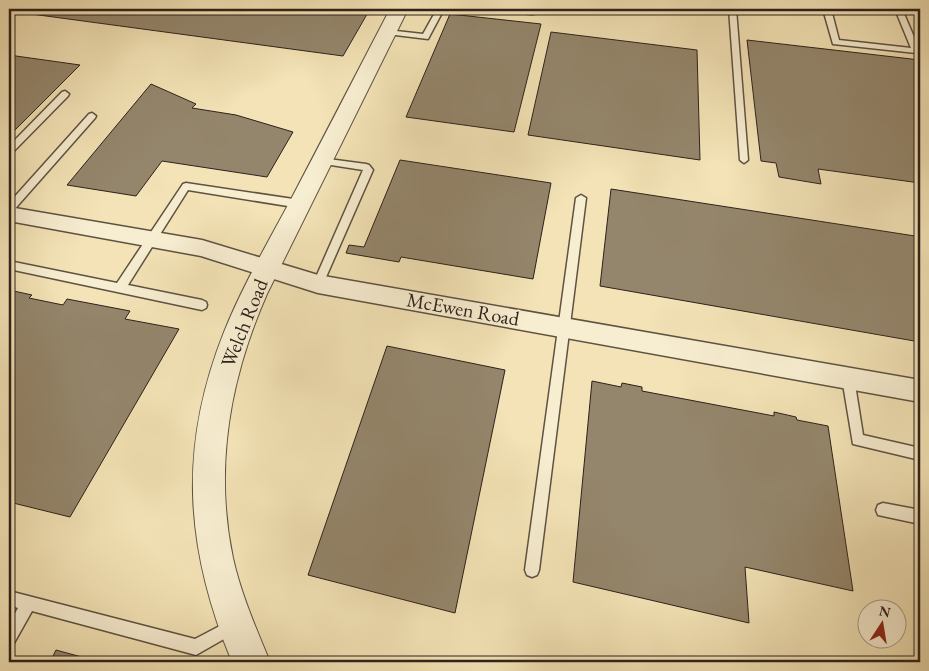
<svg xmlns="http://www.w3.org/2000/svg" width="929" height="671" font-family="'EB Garamond',serif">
  <rect width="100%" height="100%" fill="#f3e3b6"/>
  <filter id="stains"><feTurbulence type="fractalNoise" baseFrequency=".004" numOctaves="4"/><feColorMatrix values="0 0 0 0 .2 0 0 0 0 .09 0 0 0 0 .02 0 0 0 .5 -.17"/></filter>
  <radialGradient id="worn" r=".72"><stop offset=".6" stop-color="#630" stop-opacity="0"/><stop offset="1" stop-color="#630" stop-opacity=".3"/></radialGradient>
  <path fill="#94866c" stroke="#2d211c" d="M9,9H370L343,56L9,11Z
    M450,14L541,24L514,132L406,117Z
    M551,32L697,50L700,160L528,135Z
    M747,40L920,60V183L818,169L821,184L779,177L776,163L761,161Z
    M9,55L80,65L9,136Z
    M151,84L196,104L192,108L236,115L293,132L267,177L162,161L136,196L67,185Z
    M400,160L551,183L533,279L401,257L399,262L346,253L349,245L364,247Z
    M611,189L915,236L920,254V342L600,286Z
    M9,290L32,295L29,298L63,305L67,299L130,311L125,319L179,329L70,517L9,502Z
    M387,346L505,370L455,613L308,575Z
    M592,381L621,387L622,383L642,387V391L774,416V412L796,417L797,420L828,426L853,591L745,567L749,623L573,582Z
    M56,650L100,662H50Z"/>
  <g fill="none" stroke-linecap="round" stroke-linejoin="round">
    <defs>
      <path id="service" d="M437,9H444L428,39L387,34L383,32L387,30L423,34Z
        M492,9H536L534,14H531L496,11Z
        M729,9H736L748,160L744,163L740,160Z
        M823,9H831L839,40L911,48L895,9H902L920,51L916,53L833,44Z
        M65,91L69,94L68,96L12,153L9,154V146L62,92Z
        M92,113L96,116L95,118L12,212H9V203L89,114Z
        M321,158L366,164L369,165L373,170L323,284L318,288L313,284L363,170L318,163L316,161Z
        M186,183L300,200L305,204L300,208L188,190L128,285L202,300L206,302L207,305L206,308L202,310L9,269V261L117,283L183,184Z
        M581,195L586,198L539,570L537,575L532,577L527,575L525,570L576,198Z
        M848,373L852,374L854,378L863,435L920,448V460L853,444L842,378L844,374Z
        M883,503L920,510V524L878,515L876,510L878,505Z
        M9,591L195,639L233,619L238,621L240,626L238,631L196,655L32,611L14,643L9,646V624L18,608L9,605Z"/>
      <path id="minor" d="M900,9H920V14L902,12Z
        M9,207L202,240L318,275L920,380V402L318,293L201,256L9,221Z"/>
      <path id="tertiary" d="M390,9H408L267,294C230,378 214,468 233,558C241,594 256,628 270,662H232C185,548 178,448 224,332C242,287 266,246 289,203C323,139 356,74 390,9Z"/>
    </defs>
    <use href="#service" stroke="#5e5242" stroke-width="3"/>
    <use href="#minor" stroke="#5e5242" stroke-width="3"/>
    <use href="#tertiary" stroke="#5e5242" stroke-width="2"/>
    <use href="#service" fill="#f7edd0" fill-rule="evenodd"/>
    <use href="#minor" fill="#f7edd0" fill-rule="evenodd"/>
    <use href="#tertiary" fill="#f7edd0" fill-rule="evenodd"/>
  </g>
  <g text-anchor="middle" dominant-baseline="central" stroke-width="4" stroke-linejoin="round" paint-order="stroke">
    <g font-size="20" fill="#2d211c" stroke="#f7edd0">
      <text transform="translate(463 309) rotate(10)">McEwen Road</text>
      <text transform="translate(244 323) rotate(-68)">Welch Road</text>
    </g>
  </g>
  <rect width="929" height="671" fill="none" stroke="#f3e3b6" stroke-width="30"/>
  <rect x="10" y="10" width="909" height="651" fill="none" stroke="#2d211c" stroke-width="2.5"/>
  <rect x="15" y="15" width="899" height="641" fill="none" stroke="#2d211c"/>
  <g transform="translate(882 624) rotate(12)"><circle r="24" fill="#f7edd0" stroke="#a69b88"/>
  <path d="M0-4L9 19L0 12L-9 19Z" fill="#8f2418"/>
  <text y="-8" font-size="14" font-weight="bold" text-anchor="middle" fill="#2d211c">N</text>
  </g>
  <rect width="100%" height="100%" filter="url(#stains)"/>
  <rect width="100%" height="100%" fill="url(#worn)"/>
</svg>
